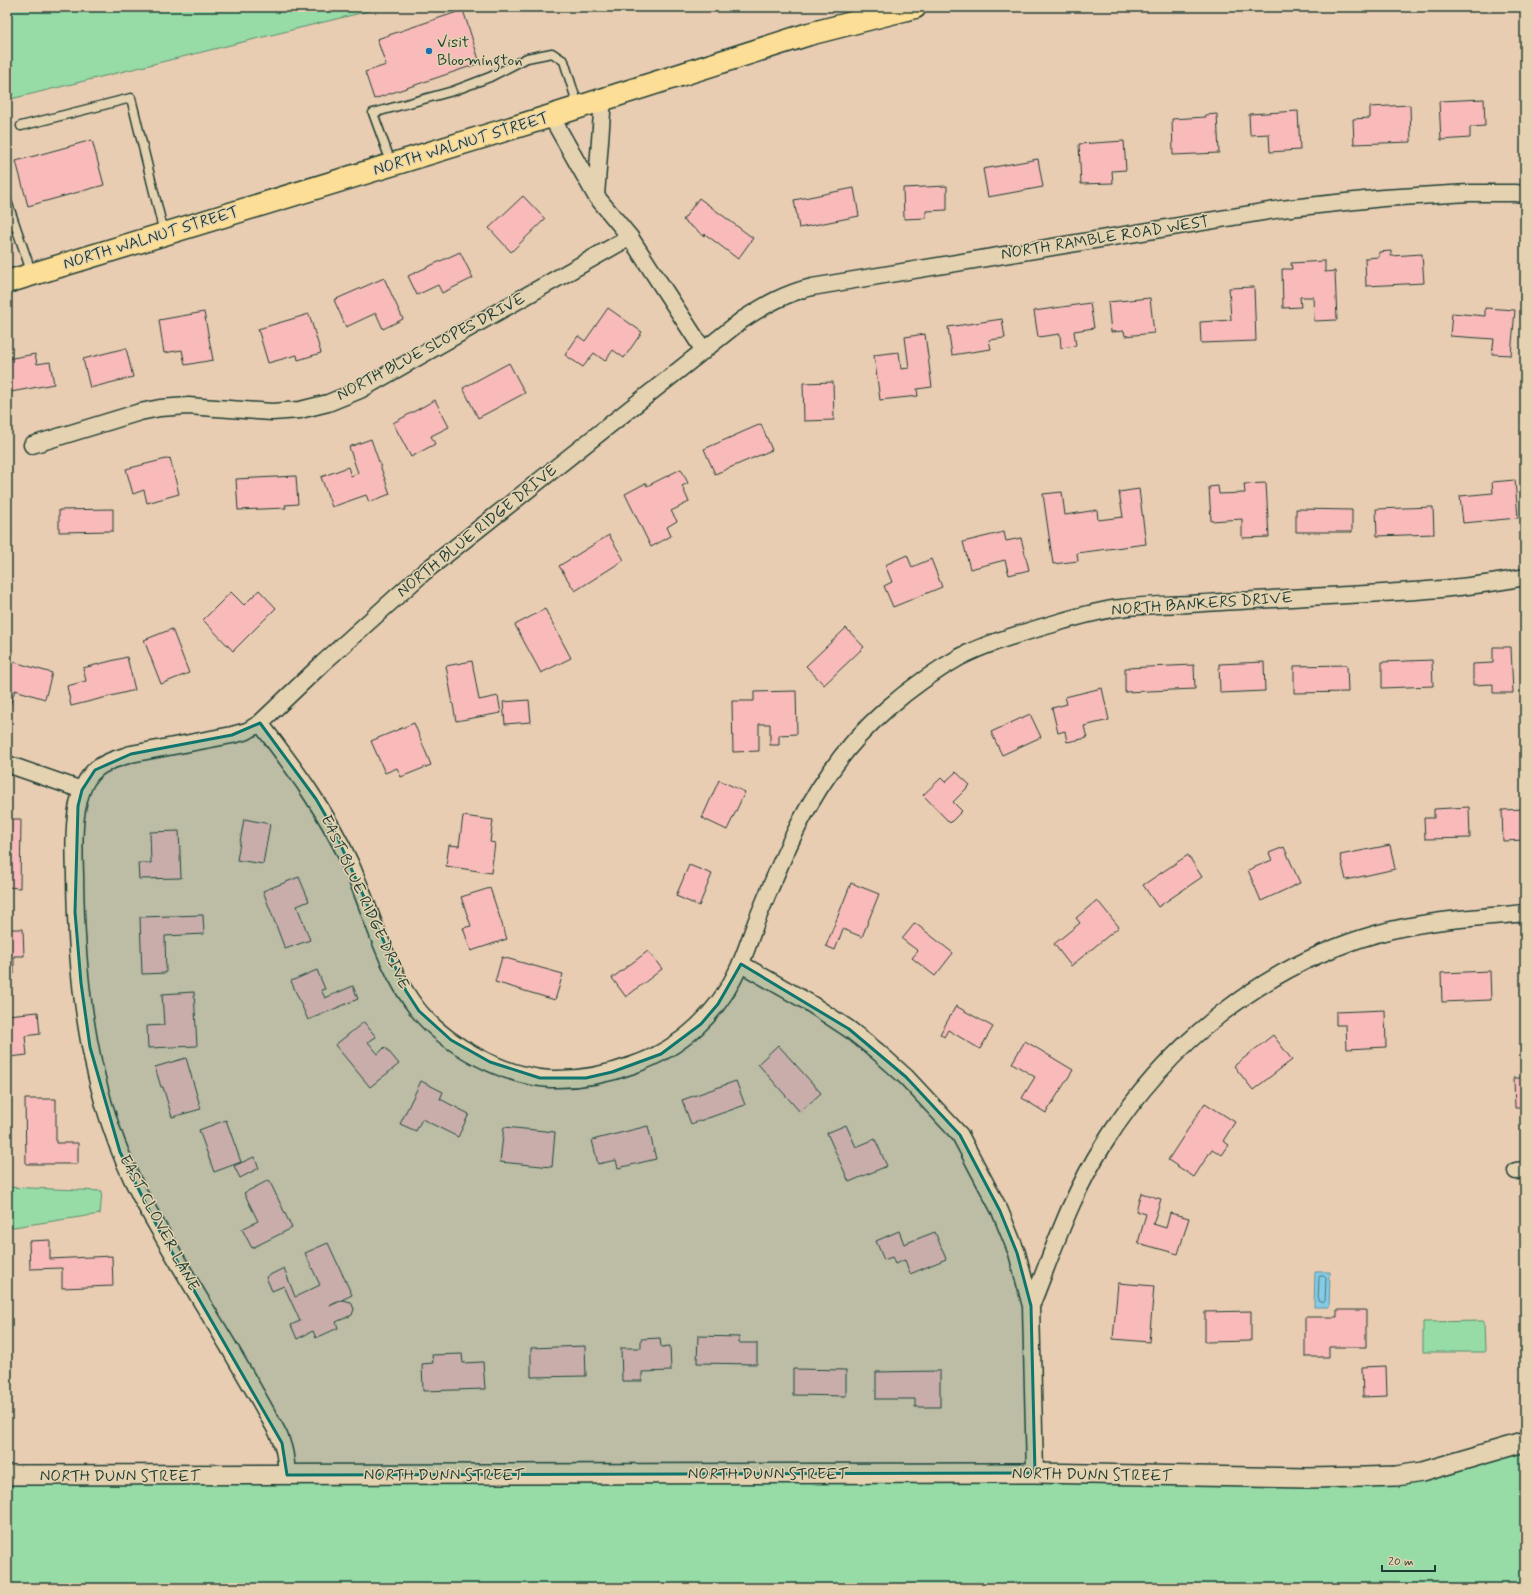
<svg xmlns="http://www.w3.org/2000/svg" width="1532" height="1595" font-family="Mynerve,sans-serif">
  <rect width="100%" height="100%" fill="#e9cdb2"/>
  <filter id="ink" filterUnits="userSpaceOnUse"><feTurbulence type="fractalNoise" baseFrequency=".025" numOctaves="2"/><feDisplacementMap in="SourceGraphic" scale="8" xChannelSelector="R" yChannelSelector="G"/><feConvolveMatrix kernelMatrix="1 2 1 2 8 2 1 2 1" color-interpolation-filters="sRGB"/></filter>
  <g filter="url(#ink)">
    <path fill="#97dba7" stroke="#5b8c6e" d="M7,7H385L7,100Z
      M7,1187L102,1191L100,1214L7,1228Z
      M1484,1321L1485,1352H1423V1322Z
      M1525,1442V1588H7V1475L1364,1477Z"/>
    <path fill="#85cbe6" stroke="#5c929f" d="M1315,1272H1330L1329,1307H1314Z"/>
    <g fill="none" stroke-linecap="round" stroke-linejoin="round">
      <path stroke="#48767b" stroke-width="1" d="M1320,1276H1324L1326,1278L1325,1301L1323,1303L1318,1301L1319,1278Z"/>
    </g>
    <path fill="#f8bbb9" stroke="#1f3d34" d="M463,10L480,63L374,99L365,72L386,65L377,39Z
      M1484,99L1485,126L1470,127V138L1441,140L1439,101Z
      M1410,105L1411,142L1354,144L1353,119L1370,118V107Z
      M1298,111L1300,150L1270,152L1269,134L1250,135L1249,114Z
      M1217,114L1219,153L1173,155L1172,119L1206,117L1205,115Z
      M92,140L104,185L28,206L16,161Z
      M1124,141L1126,170L1112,171L1113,183L1081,184L1079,144Z
      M1038,159L1043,187L988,197L983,169Z
      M947,186V210L926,211V218L904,219L903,188Z
      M854,188L859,216L799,228L794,200Z
      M523,196L545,219L511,252L489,228Z
      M699,198L753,238L738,259L705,234L704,236L683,220Z
      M1391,251V256L1422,254L1424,283L1366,286L1365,258L1379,257V252Z
      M460,252L473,278L442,293L438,285L417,295L408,276Z
      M1325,261V272L1335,271L1337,320L1314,321L1313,297H1300L1301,307L1283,308L1282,269H1292L1291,263Z
      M384,278L403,319L383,329L376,313L346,327L334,300Z
      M1254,287L1256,341L1201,343L1200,322L1231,320L1229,288Z
      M1150,298L1154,333L1125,336L1124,331L1111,332L1108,302Z
      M1090,303L1094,328L1074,331L1076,346L1061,348L1060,334L1038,337L1034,311Z
      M608,308L642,332L624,358L613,350L605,361L594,353L583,367L565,355L578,336L585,341Z
      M1485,308L1515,310L1511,355L1492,354L1494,339L1450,336L1452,313L1485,316Z
      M204,312L213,360L185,365L182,350L164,353L159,320Z
      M309,314L321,353L298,360L297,355L268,363L258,329Z
      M1002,319L1005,338L989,340L991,349L952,355L948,327Z
      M925,334L932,387L917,389L918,396L880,400L874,355L899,352L901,369L909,368L905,337Z
      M126,348L133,377L90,388L83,359Z
      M35,354L37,364L50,362L54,384L11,392L7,370V359Z
      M509,363L525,393L478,418L463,388Z
      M833,382L834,420L804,421L803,383Z
      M435,400L449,427L431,436L435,444L411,457L393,423Z
      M761,424L772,450L715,474L704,449Z
      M371,439L390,494L369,502L366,495L332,507L321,477L348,467L351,476L358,473L349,447Z
      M170,458L179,494L147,503L144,490L133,494L126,469Z
      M681,469L688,483L682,486L689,502L671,511L677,521L667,527L671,536L651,547L625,494L646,483L647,486Z
      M296,476L298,504L285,505L286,508L238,510L236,479Z
      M1515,480L1518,518L1463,523L1460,496L1493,493L1492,482Z
      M1266,483L1269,537L1242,538V519L1211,521L1209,487L1218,486L1219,494L1245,493L1244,484Z
      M1139,489L1146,544L1077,553L1078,561L1053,564L1043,494L1062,492L1065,515L1097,510L1098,520L1123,517L1119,492Z
      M1433,507L1434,534L1377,536L1376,509Z
      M113,509V531L59,532V510Z
      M1296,509L1352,510V532H1296Z
      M7,525L12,528L7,539Z
      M1004,532L1006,541L1021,538L1029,570L1009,575L1005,560L970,569L963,542Z
      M609,535L624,560L575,591L559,566Z
      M907,555L912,567L931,559L942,587L893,607L884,586L892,582L885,565Z
      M259,590L276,608L233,651L203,620L231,592L244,605Z
      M545,609L571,658L541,673L515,625Z
      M846,628L864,647L824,685L806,666Z
      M172,629L189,673L161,684L144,640Z
      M1493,647H1511L1513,693H1493V684L1473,685V664L1493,663Z
      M127,657L135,690L71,706L67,686L86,681L83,668Z
      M7,660L52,673L45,699L15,690L9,709H7Z
      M1432,660L1433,686L1382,688V662Z
      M472,661L479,700L498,696L501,713L456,721L446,666Z
      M1264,662L1265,691L1220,693L1219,664Z
      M1194,665L1195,689L1125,692V668Z
      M1347,665L1348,692L1294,693V666Z
      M1102,688L1109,720L1084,726L1087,738L1067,742L1065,731L1058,733L1052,708L1067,704L1065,697Z
      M796,691L797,734L779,735V745H770V724H759V751L733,752L732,701H754V692Z
      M529,700L531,722L505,724L503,702Z
      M1030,714L1041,737L1002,755L991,732Z
      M414,723L431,765L401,777L397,768L385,773L371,741Z
      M956,772L970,785L953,802L962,811L950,823L923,795L941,778L945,782Z
      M719,780L745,792L727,830L702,818Z
      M1469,807L1470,838L1425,839L1424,818H1434V809Z
      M1525,809V840L1503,841L1502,810Z
      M463,816L493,820L490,842L495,843L491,873L446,866L449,845L459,846Z
      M7,819H21L20,888L7,887Z
      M244,819L270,824L263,864L237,860Z
      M179,831L181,878L139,879L138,863H151L150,832Z
      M1390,845L1395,869L1346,880L1340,855Z
      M1284,847L1300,883L1261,901L1248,870L1272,860L1269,853Z
      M1188,855L1202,877L1158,907L1143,885Z
      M689,865L712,874L699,906L676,896Z
      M299,877L309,901L297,906L310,940L285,949L263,891Z
      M851,883L879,894L862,937L843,929L835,950L826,946Z
      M490,888L507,939L471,951L463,928L471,926L461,897Z
      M1097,900L1119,927L1071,966L1054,944L1080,923L1076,918Z
      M203,915L204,934L165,936L166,973L142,974L140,917Z
      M915,923L953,953L935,976L912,958L918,951L902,939Z
      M7,929H23L24,956H14V974H9V985H7Z
      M648,951L662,969L626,997L612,978Z
      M502,957L563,974L555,1000L495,982Z
      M317,970L325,989L321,990L325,998L353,986L358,999L308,1020L291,981Z
      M1490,971L1491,1000L1442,1002L1441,973Z
      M194,992L197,1046L148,1048L147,1026L164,1025L162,994Z
      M956,1006L993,1027L980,1049L948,1030L944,1037L940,1034Z
      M1385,1010L1386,1047L1347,1049L1346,1025H1336V1012Z
      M38,1012L40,1034L25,1036L27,1055L10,1057V1062L7,1063V1015Z
      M364,1022L376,1037L368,1042L378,1054L385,1047L399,1064L370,1087L335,1045Z
      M1273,1035L1292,1060L1253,1090L1234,1066Z
      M1025,1041L1073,1070L1046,1113L1022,1098L1035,1077L1012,1063Z
      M778,1045L821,1093L800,1112L758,1064Z
      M186,1058L201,1109L172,1117L163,1087H161L155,1067Z
      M1514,1078H1525V1108H1515Z
      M421,1081L443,1092L440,1099L469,1114L458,1137L422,1119L416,1131L400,1124Z
      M736,1081L745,1105L691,1124L682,1100Z
      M25,1099H56V1143H78V1164H26Z
      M1205,1103L1235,1122L1223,1141L1229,1145L1222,1155L1212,1149L1194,1177L1168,1160Z
      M226,1120L241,1162L214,1172L199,1130Z
      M846,1125L856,1147L875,1139L887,1166L849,1182L827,1133Z
      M648,1126L656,1159L618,1168L616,1160L598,1164L592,1140Z
      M504,1127L555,1132L552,1167L500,1162Z
      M254,1157L259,1168L240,1178L234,1166Z
      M269,1180L292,1228L252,1248L242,1229L258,1221L244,1193Z
      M1141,1193L1161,1199L1153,1224L1166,1228L1170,1213L1189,1218L1178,1254L1138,1243L1146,1214L1136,1211Z
      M899,1231L904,1244L935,1232L946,1259L910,1274L905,1260L895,1264L892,1257L884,1260L876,1241Z
      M50,1240V1259L112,1256L113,1286L62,1288V1268L30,1269L29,1241Z
      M328,1243L352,1295L329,1306L343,1300L351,1302L354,1309L352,1315L336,1322L338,1328L316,1338L313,1331L297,1339L291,1325L300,1321L284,1286L272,1291L266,1277L284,1268L295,1297L320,1285L305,1253Z
      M1118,1283L1154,1286L1149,1342L1113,1339Z
      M1337,1310H1366V1347H1329V1357H1305V1317H1337Z
      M1251,1311V1341L1205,1342V1312Z
      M698,1336L739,1337V1343H757V1364L697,1363Z
      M660,1338L661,1347L670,1346L671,1371L642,1372V1381H622L621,1348H641V1339Z
      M585,1346L586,1376L531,1377V1348Z
      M462,1354L463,1363L483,1362L485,1389L423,1391L422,1364L433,1363L432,1355Z
      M1386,1366L1387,1396L1363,1397L1362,1367Z
      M793,1369L846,1370V1396L793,1395Z
      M940,1371V1407H915V1399H876V1372Z"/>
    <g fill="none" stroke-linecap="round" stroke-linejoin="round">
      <defs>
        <path id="service" d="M21,126L131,98L164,233
          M392,165L373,113L453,91L490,77L527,58L552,53L564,61L578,106
          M7,201L32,274
          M7,226L15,224"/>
        <path id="minor" d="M551,116L596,196L630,237L704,351
          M596,196L603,99
          M32,445L140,412L160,408L188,406L272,412L300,410L328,403L360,390L630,237
          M260,723C295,769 327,812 351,865C372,913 385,968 418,1010C447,1046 504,1076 550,1079C579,1080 606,1075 633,1065C682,1048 719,1013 740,965C748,947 753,928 761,910C780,864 800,815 829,774C861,726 910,685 960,657C985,644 1013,636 1039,628C1064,621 1096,610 1121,608C1143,605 1166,605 1189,604C1248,600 1307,597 1366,594C1419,591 1472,588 1525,577
          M7,764L82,790
          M741,964L808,1002L849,1029L877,1051L906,1077L960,1135L1000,1211L1017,1253L1031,1306L1035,1473
          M1516,1171L1525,1170
          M1031,1306C1053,1251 1072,1193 1104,1144C1166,1045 1263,966 1376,934C1425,920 1475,918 1525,913
          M287,1475C286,1465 286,1454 282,1444C280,1435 274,1427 270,1419C257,1395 243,1372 230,1349C200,1299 169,1249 141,1197C89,1099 76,984 75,875C74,845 71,793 94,771C104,762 118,758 131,754L232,735L247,731L260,723L323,663L423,573L742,320C765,305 786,293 812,287L1281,209L1383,198L1469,193H1515L1525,194"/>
        <path id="tertiary" d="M7,1475L1035,1473L1307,1478L1364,1477L1396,1476L1422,1472L1525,1442"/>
        <path id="primary" d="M7,282L551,116L809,34L915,7"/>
      </defs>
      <use href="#service" stroke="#1f3d34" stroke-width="11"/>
      <use href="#minor" stroke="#1f3d34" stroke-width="19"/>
      <use href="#tertiary" stroke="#1f3d34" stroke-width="22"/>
      <use href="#primary" stroke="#1f3d34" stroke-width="25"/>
      <use href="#service" stroke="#e5d2b0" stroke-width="8"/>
      <use href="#minor" stroke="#e5d2b0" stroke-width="16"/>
      <use href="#tertiary" stroke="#e5d2b0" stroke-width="19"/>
      <use href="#primary" stroke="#fdde96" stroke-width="22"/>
    </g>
  </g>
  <path fill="#0f766e" fill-opacity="0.2" stroke="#0f766e" stroke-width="3" stroke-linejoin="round" d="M260,723L316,799L334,830L406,991L419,1011L451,1040L490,1062L540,1078H586L612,1072L661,1054L701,1024L718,1004L741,964L849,1029L906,1077L960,1135L1000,1211L1017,1253L1031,1306L1035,1473L287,1475L282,1443L158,1228L120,1152L90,1047L81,983L75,912L78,806L82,790L95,770L131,754L232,735Z"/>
  <circle fill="#1f6fb2" stroke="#e5d2b0" stroke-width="1.5" cx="429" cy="51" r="4"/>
  <g text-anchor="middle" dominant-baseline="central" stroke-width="3" stroke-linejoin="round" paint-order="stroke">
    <g font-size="16" fill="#1f3d34" stroke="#e5d2b0" text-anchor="start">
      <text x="437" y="42">Visit<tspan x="437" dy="18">Bloomington</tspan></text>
    </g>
    <g font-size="16" fill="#1f3d34" stroke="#e5d2b0">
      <text transform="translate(461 144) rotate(-17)">NORTH WALNUT STREET</text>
      <text transform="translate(151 238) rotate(-17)">NORTH WALNUT STREET</text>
      <text transform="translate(1105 238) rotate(-9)">NORTH RAMBLE ROAD WEST</text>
      <text transform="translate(431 347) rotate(-28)">NORTH BLUE SLOPES DRIVE</text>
      <text transform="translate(477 531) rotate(-39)">NORTH BLUE RIDGE DRIVE</text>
      <text transform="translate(1202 604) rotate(-4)">NORTH BANKERS DRIVE</text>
      <text transform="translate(365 902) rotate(65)">EAST BLUE RIDGE DRIVE</text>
      <text transform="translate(159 1223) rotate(62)">EAST CLOVER LANE</text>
      <text x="768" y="1474">NORTH DUNN STREET</text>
      <text x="444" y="1475">NORTH DUNN STREET</text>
      <text transform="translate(1092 1475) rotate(1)">NORTH DUNN STREET</text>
      <text x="120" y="1476">NORTH DUNN STREET</text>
    </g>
  </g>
  <rect width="1532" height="1595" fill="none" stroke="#e5d2b0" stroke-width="24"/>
  <rect x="12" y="12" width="1508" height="1571" fill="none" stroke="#1f3d34" stroke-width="1.5" filter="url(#ink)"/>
  <path d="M1382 1565v6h53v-6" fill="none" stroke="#1f3d34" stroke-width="2"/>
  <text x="1388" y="1565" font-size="12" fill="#1f3d34" stroke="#e5d2b0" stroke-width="3" paint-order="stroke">20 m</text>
</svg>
